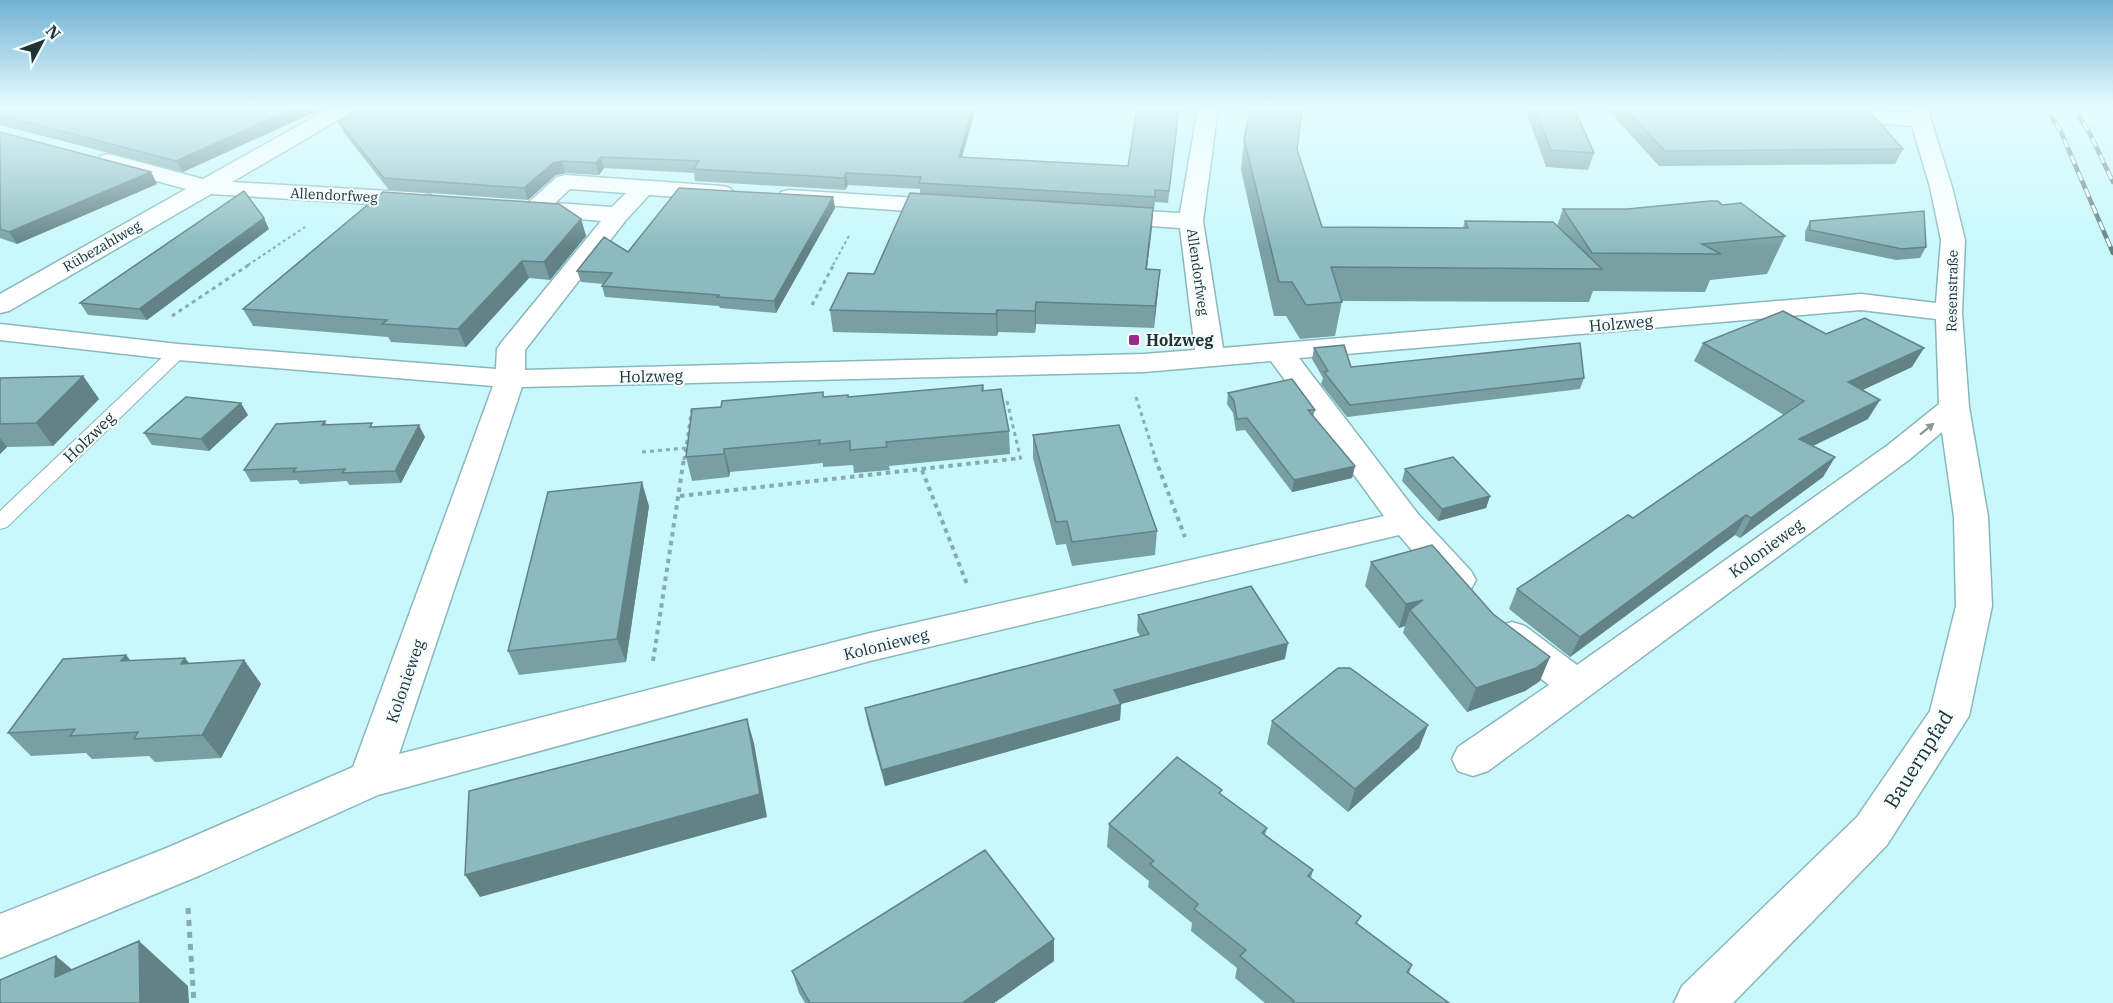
<svg xmlns="http://www.w3.org/2000/svg" width="2113" height="1003" font-family="'IBM Plex Serif',serif">
  <rect width="100%" height="100%" fill="#c8f8fc"/>
  <g fill="none" stroke-linecap="round" stroke-linejoin="round">
    <defs>
      <path id="lane" d="M178,347L184,348L186,352L184,356L7,527L0,529V511L172,348Z"/>
      <path id="street" d="M330,108H355L352,112L232,182L423,193L431,195L435,200L431,205L423,207L211,194L9,311L0,313V294L186,189L101,166L98,161L101,156L109,154L203,179Z
        M1198,108H1218L1203,221L1223,348L1861,294L1936,303L1941,240L1930,187L1912,126L1753,114L1746,112L1743,108H1843L1908,113L1907,108H1927L1952,187L1965,240L1962,313L1969,407L1988,517L1992,606L1969,716L1887,845L1733,1003H1674L1682,986L1857,817L1930,711L1956,606L1954,517L1942,432L1910,459L1488,771L1473,776L1458,771L1452,759L1458,747L1549,685L1499,646L1493,636L1499,626L1512,622L1525,626L1577,665L1888,445L1939,404L1936,319L1861,310L1299,358L1418,514L1471,571L1476,580L1471,589L1458,593L1445,589L1399,535L870,661L378,795L201,875L0,958V914L169,847L353,767L493,386L178,360L0,340V324L178,344L496,369L497,349L501,343L601,221L527,214L523,209L527,204L557,177L565,175L722,186L730,188L734,193L730,198L722,200L649,195L626,220L525,350V370L1144,354L1195,350L1180,228L1106,223L1098,221L1094,216L1098,211L1106,209L1180,213ZM570,189L626,193L612,207L555,203ZM1271,361L1384,516L870,633L399,754L522,387L1144,372Z
        M789,190L950,200L958,202L962,207L958,212L950,214L781,202L777,197L781,192Z"/>
    </defs>
    <use href="#lane" stroke="#89b8bc" stroke-width="2"/>
    <use href="#street" stroke="#89b8bc" stroke-width="3"/>
    <path stroke="#87acaf" stroke-width="2" stroke-dasharray="3 3" stroke-linecap="butt" d="M248,265L305,227
      M833,265L850,234"/>
    <path stroke="#87acaf" stroke-width="3" stroke-dasharray="4 4" stroke-linecap="butt" d="M812,305L834,264
      M172,316L250,264
      M1136,397L1156,460
      M1007,401L1021,460
      M642,452L686,448
      M684,460L692,408"/>
    <path stroke="#87acaf" stroke-width="4" stroke-dasharray="4.5 4.5" stroke-linecap="butt" d="M1155,458L1185,537
      M922,470L967,584
      M680,496L1021,458
      M653,661L684,458"/>
    <path stroke="#87acaf" stroke-width="5" stroke-dasharray="6 6" stroke-linecap="butt" d="M188,908L194,1003"/>
    <use href="#lane" fill="#fff" fill-rule="evenodd"/>
    <use href="#street" fill="#fff" fill-rule="evenodd"/>
    <defs>
      <path id="rail" d="M2046,108L2061,132L2113,253
        M2073,108L2089,132L2113,182"/>
    </defs>
    <use href="#rail" stroke="#617f82" stroke-width="4.5"/>
    <use href="#rail" stroke="#f3fdfe" stroke-width="3" stroke-dasharray="9" stroke-linecap="butt"/>
  </g>
  <path fill="#78a0a3" d="M0,108H324L183,172L0,125Z
    M1179,108L1168,203L1155,202L1154,209H1153L1147,269L1158,291L1154,328L1036,324L1035,333L998,332L997,336L833,332L830,310L874,274L920,193V189L848,185L845,190L695,181L694,173L604,168L599,175L565,173L556,175L528,200L389,190L344,133L339,122L1128,166Z
    M1525,108H1574L1594,153L1588,170L1546,167Z
    M1606,108H1846L1903,149L1895,164L1659,166Z
    M0,132L151,172L157,184L17,244L0,238Z
    M1244,139L1297,149L1322,227L1463,228L1465,221L1557,226L1563,209H1627L1722,205L1785,236L1767,274L1710,280L1705,292L1593,291L1589,302L1342,301L1335,336L1300,339L1286,316H1274L1241,170Z
    M833,197L835,208L776,313L720,308L719,306L605,297L602,286L604,284L581,282L577,271L628,252Z
    M581,219L586,236L550,280L529,278L466,347L391,342L388,337L253,326L243,309Z
    M1810,221L1926,247L1920,258L1896,260L1805,241V232Z
    M269,229L147,320L88,315L80,303Z
    M1826,334L1912,367L1862,390L1868,419L1813,446L1835,457L1823,477L1740,538L1735,535L1570,657L1509,609L1517,589L1633,518L1784,415L1694,361L1703,343Z
    M1314,348L1351,367L1584,378L1580,389L1347,417L1321,384L1323,378L1312,359Z
    M83,376L99,399L53,446L7,447L0,454V378Z
    M983,385L984,390L1009,431L1010,454L889,466L890,470L854,473L853,465L823,467V463L730,472L729,477L692,481L686,457L721,407L823,392L824,397H848Z
    M1228,393L1315,410L1313,417L1355,466L1352,478L1292,492L1245,430L1236,431L1233,413L1227,404Z
    M248,415L209,451L152,445L144,433Z
    M325,421L327,425L374,427L425,437L401,483L349,485L347,481L300,484L297,480L251,482L244,470Z
    M1033,435L1157,531L1155,555L1072,566L1066,544L1056,545L1033,458Z
    M1405,469L1490,496L1486,508L1438,521L1402,481Z
    M649,506L626,662L519,675L508,651Z
    M1371,562L1540,681L1525,691L1467,712L1403,633L1405,626L1399,628L1365,586Z
    M1138,615L1285,659L1121,704L1120,720L885,786L868,724L865,708L1140,636L1137,631Z
    M126,655L130,661L190,663L244,660L261,684L221,758L155,762L149,756L92,759L86,753L31,756L8,733Z
    M1272,721L1428,725L1419,748L1348,812L1267,744Z
    M1221,795L1267,828L1265,835L1313,870L1311,878L1358,924L1412,965L1409,973L1449,1003H1265L1235,978L1237,968L1191,931L1192,923L1148,887L1149,881L1107,847L1109,824Z
    M1054,939V961L994,1003H805L799,993L792,971Z"/>
  <path fill="#628285" d="M294,108H324L183,172L176,161Z
    M972,108H976L959,168V157Z
    M601,157L604,168L599,175L596,163Z
    M562,161L565,173L556,175L528,200L524,188L553,163Z
    M151,172L157,184L17,244L9,232Z
    M846,173L848,185L845,190L844,178Z
    M833,197L835,208L776,313L774,301Z
    M1153,208L1152,228L1144,291L1146,269Z
    M264,218L269,229L147,320L139,309Z
    M581,219L586,236L550,280L544,262Z
    M522,261L529,278L466,347L458,329Z
    M1160,270L1158,291L1154,328L1155,306Z
    M1036,302V324L1035,333V311Z
    M997,310L998,332L997,336L996,314Z
    M1924,348L1912,367L1837,402L1848,382Z
    M83,376L99,399L53,446L36,423Z
    M1880,400L1868,419L1788,458L1799,439Z
    M241,403L248,415L209,451L201,439Z
    M419,425L425,437L401,483L395,471Z
    M0,438L7,447L0,454Z
    M724,449L730,472L729,477L724,454Z
    M1835,457L1823,477L1740,538L1751,518Z
    M1355,466L1352,478L1292,492L1294,480Z
    M642,482L649,506L626,662L617,639Z
    M1490,496L1486,508L1438,521L1442,509Z
    M1746,515L1735,535L1570,657L1580,637Z
    M1423,600L1410,610L1405,626L1399,628L1406,604Z
    M1288,643L1285,659L1121,704L1120,720L885,786L882,770L1114,690Z
    M126,655L145,679L121,661Z
    M1550,657L1540,681L1525,691L1467,712L1476,688Z
    M185,658L204,681L181,664Z
    M244,660L261,684L221,758L202,735Z
    M747,719L754,743L767,817L480,897L465,875Z
    M1428,725L1419,748L1348,812L1355,789Z
    M1054,939V961L994,1003H962Z
    M139,941L188,986L189,1003H140Z
    M56,956L110,1001L55,977Z"/>
  <path fill="#8cbabe" stroke="#628285" stroke-width="1.5" d="M0,108H294L176,161L0,115Z
    M358,108H972L959,157L1128,166L1137,108H1179L1169,191L1155,190V197L919,183L921,177L846,173L844,178L693,169L699,161L601,157L596,163L562,161L553,163L524,188L384,178L339,122Z
    M1251,108H1302L1297,149L1322,227L1468,228L1465,221L1553,222L1602,269L1331,267L1342,302L1306,305L1292,282H1279L1244,139Z
    M1535,108H1574L1594,153L1551,150Z
    M1624,108H1846L1868,110L1903,149L1665,151Z
    M0,132L151,172L9,232L0,229Z
    M679,188L833,197L774,301L717,297L719,295L602,286L612,273L577,271L604,237L628,252Z
    M244,191L264,218L139,309L80,303Z
    M383,192L559,204L581,219L544,262L522,261L458,329L382,324L387,320L243,309Z
    M910,193L1153,208L1146,269L1160,270L1155,306L1036,302L1035,311L997,310L996,314L830,310L848,273L874,274Z
    M1710,201H1718L1722,205L1741,203L1785,236L1702,244L1721,254L1592,253L1563,209H1627Z
    M1924,211L1926,247L1902,249L1810,230V221Z
    M1783,311L1826,334L1865,318L1924,348L1848,382L1880,400L1799,439L1835,457L1751,518L1746,515L1580,637L1517,589L1628,515L1633,518L1804,401L1703,343Z
    M1580,343L1584,378L1350,405L1324,372L1328,371L1314,348L1344,345L1351,367Z
    M83,376L36,423L0,424V378Z
    M1292,379L1315,410H1308L1355,466L1294,480L1247,418L1237,419L1234,401L1228,393Z
    M983,385L982,391L1001,389L1009,431L886,442L887,447L850,450V441L819,444L820,440L724,449V454L686,457L692,409L721,407L722,401L823,392V397L848,395V397Z
    M186,397L241,403L201,439L144,433Z
    M325,421L322,425L372,423L370,427L419,425L395,471L342,473L345,469L293,472L296,468L244,470L276,424Z
    M1119,425L1157,531L1072,542L1067,521L1056,522L1033,435Z
    M1453,457L1490,496L1442,509L1405,469Z
    M642,482L617,639L508,651L548,492Z
    M1432,545L1493,614L1550,657L1536,668L1476,688L1410,610L1423,600L1406,604L1371,562Z
    M1251,586L1288,643L1114,690L1121,704L882,770L865,708L1149,634L1138,615Z
    M126,655L121,661L185,658L181,664L244,660L202,735L134,739L138,732L70,736L75,729L8,733L63,659Z
    M1338,668H1350L1428,725L1355,789L1272,721Z
    M747,719L760,794L465,875L469,791Z
    M1177,757L1222,790L1219,793L1267,828L1262,833L1313,870L1308,876L1361,916L1356,923L1412,965L1407,972L1449,1003H1293L1294,1001L1240,956L1246,950L1194,909L1198,904L1150,864L1154,861L1109,824Z
    M985,850L1054,939L962,1003H810L792,971Z
    M139,941L140,1003H0V980L56,956L55,977Z"/>
  <defs><path id="oneway-solid" d="M-6-.8H1V-3.2L6.5 0L1 3.2V.8H-6Z" transform="scale(1.5)"/></defs>
  <use fill="#90999a" href="#oneway-solid" transform="translate(1927 429) rotate(-39)"/>
  <linearGradient id="sky" x2="0" y2="1"><stop stop-color="#73b2d4"/><stop offset="0.43" stop-color="#e6fcfe"/><stop offset="1" stop-color="#e6fcfe" stop-opacity="0"/></linearGradient>
  <rect width="2113" height="249" fill="url(#sky)"/>
  <rect fill="#9c2c8a" stroke="#f3fdfe" stroke-width="2" x="1128" y="334" width="12" height="12" rx="3"/>
  <g text-anchor="middle" dominant-baseline="central" stroke-width="4.5" stroke-linejoin="round" paint-order="stroke">
    <g font-size="14" fill="#203335" stroke="#f3fdfe">
      <text transform="translate(334 195) rotate(3)">Allendorfweg</text>
      <text transform="translate(102 246) rotate(-30)">Rübezahlweg</text>
      <text transform="translate(1198 272) rotate(82)">Allendorfweg</text>
      <text transform="translate(1952 291) rotate(-89)">Resenstraße</text>
    </g>
    <g font-size="16" fill="#203335" stroke="#f3fdfe">
      <text transform="translate(1621 323) rotate(-5)">Holzweg</text>
      <text transform="translate(651 376) rotate(-1)">Holzweg</text>
      <text transform="translate(89 437) rotate(-44)">Holzweg</text>
      <text transform="translate(1766 548) rotate(-36)">Kolonieweg</text>
      <text transform="translate(886 644) rotate(-14)">Kolonieweg</text>
      <text transform="translate(405 681) rotate(-71)">Kolonieweg</text>
    </g>
    <g font-size="16" font-weight="bold" fill="#203335" stroke="#f3fdfe" text-anchor="start">
      <text x="1146" y="340">Holzweg</text>
    </g>
    <g font-size="20" fill="#203335" stroke="#f3fdfe">
      <text transform="translate(1918 759) rotate(-58)">Bauernpfad</text>
    </g>
  </g>
  <g transform="translate(42 42) rotate(49)" stroke="#f3fdfe" stroke-width="4.5" paint-order="stroke">
  <path d="M0-4.5L10 22L0 15L-10 22Z" fill="#203335"/>
  <text y="-9" font-size="16" font-weight="bold" text-anchor="middle" fill="#203335">N</text>
  </g>
</svg>
